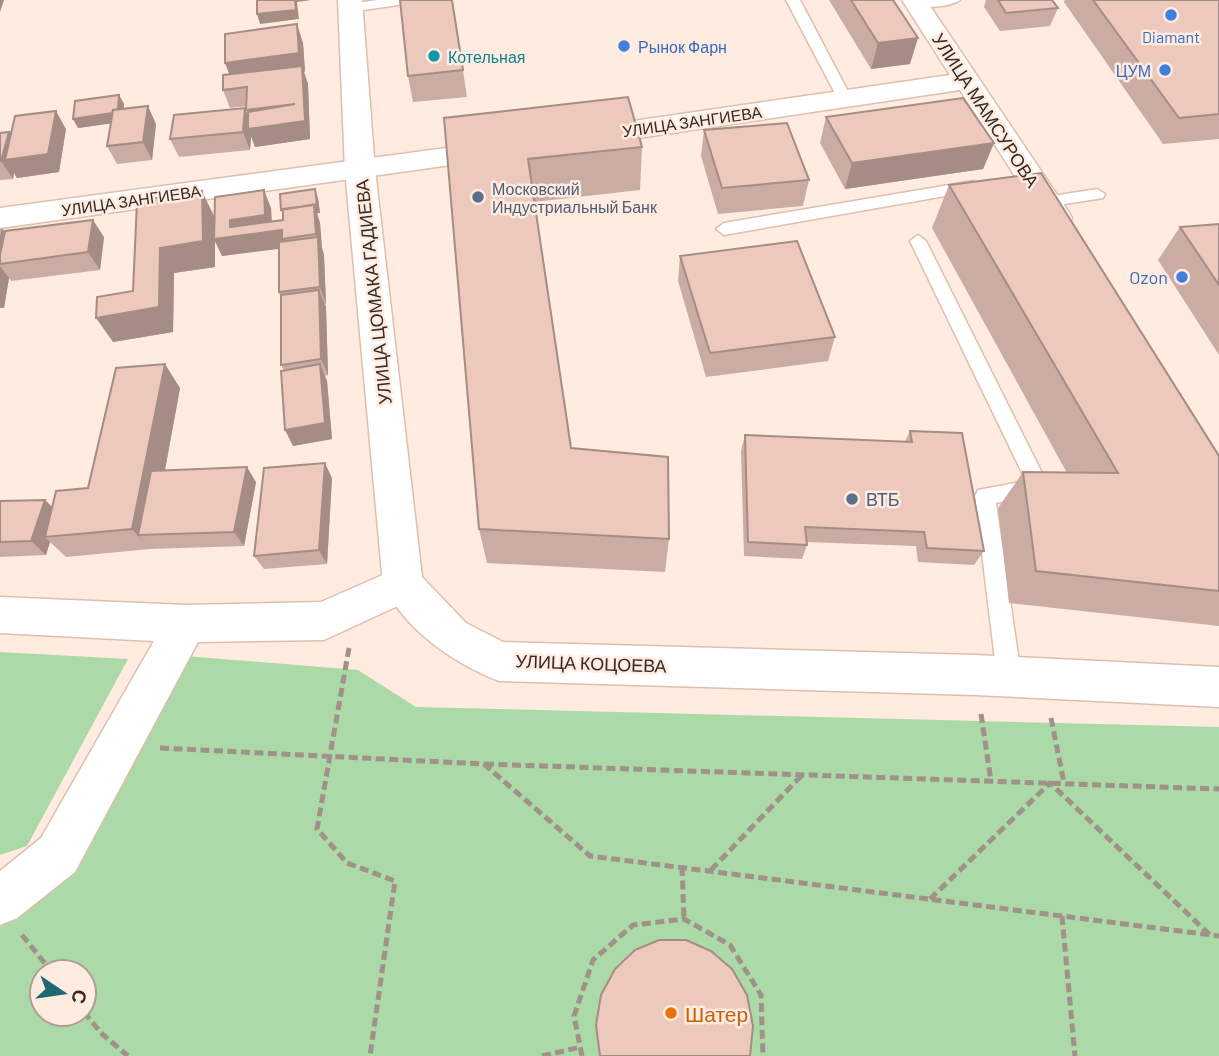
<svg xmlns="http://www.w3.org/2000/svg" width="1219" height="1056" font-family="Barlow,sans-serif">
  <rect width="100%" height="100%" fill="#ffebe0"/>
  <path fill="#abd9a7" fill-rule="evenodd" d="M0,652L128,659L27,846L0,855Z
    M185,656L358,670L416,707L1219,727V1056H0V912ZM42,972H84V1014H42Z"/>
  <g fill="none" stroke-linecap="round" stroke-linejoin="round">
    <defs>
      <path id="lane" d="M377,0H412L405,4L350,12L343,8L350,4Z
        M786,0H800L852,99L850,102L845,104L838,99Z
        M912,0H960C951,7 918,10 909,3Z
        M973,181L981,186L979,190L724,235L716,229L724,223Z
        M1097,189L1105,194L1103,198L1046,207L1038,202L1046,197Z
        M918,235L926,241L1049,487L1046,493L996,503L1021,676L1017,684L1009,687L1001,684L997,676L975,496L978,490L1026,481L910,241Z"/>
      <path id="street" d="M902,0H926L1068,211L1072,218L1068,225L1057,228L1046,225L960,90L585,146L575,143L571,137L575,131L585,128L950,75Z
        M498,141L508,143L512,150L508,157L0,228V208Z
        M403,566L417,571L423,584L417,597L324,640L198,642L75,872L17,918L0,925V871L41,838L154,641L0,633V597L186,605L321,602Z"/>
      <path id="secondary" d="M338,0H362L375,170L422,577L466,623L503,642L975,655L1219,667V707L975,695L499,681C453,663 405,630 383,584L345,170Z"/>
    </defs>
    <use href="#lane" stroke="#debfad" stroke-width="3"/>
    <use href="#street" stroke="#debfad" stroke-width="3"/>
    <use href="#secondary" stroke="#debfad" stroke-width="3"/>
    <path stroke="#a19188" stroke-width="5" stroke-dasharray="9 4.5" stroke-linecap="butt" d="M349,648L317,829L347,863L395,881L370,1056
      M981,714L991,781
      M1051,718L1064,783
      M160,748L484,764L590,856L1219,936
      M485,764L1219,789
      M682,867L684,919
      M711,870L802,775
      M930,899L1050,783L1210,935
      M1062,916L1075,1056
      M22,935L52,972
      M84,1012L101,1033L128,1056
      M542,1056L581,1047
      M582,1056L574,1016L593,960L633,925L684,919L730,945L761,995L763,1056"/>
    <use href="#lane" fill="#fff" fill-rule="evenodd"/>
    <use href="#street" fill="#fff" fill-rule="evenodd"/>
    <use href="#secondary" fill="#fff" fill-rule="evenodd"/>
  </g>
  <path fill="#cbaca3" d="M452,0L467,97L413,102L408,76Z
    M829,0H893L910,64L871,69Z
    M986,0H1052L1058,8L1050,26L1000,31L984,7Z
    M1065,0H1219V139L1163,144L1064,2Z
    M303,43L305,71L304,72L308,84L310,139L255,147L251,136L250,150L179,157L170,139L248,117L247,106L230,108L223,90L230,74L225,63Z
    M119,95L124,104L123,109L156,124L152,160L117,164L107,146L111,123L78,128L73,119Z
    M826,117L994,143L983,169L845,189L820,143Z
    M444,118L642,147L640,190L534,202L571,448L669,539L665,572L487,563L479,529Z
    M66,129L59,172L17,178L14,173L13,179L0,180V133L9,132L11,136Z
    M704,130L809,180L803,206L718,214L701,156Z
    M949,185L1219,456V626L1009,603L998,508L1023,472L1067,473L932,228Z
    M318,198L320,213H317L320,223L322,248L324,255L326,304H325L326,307L328,375L325,376L327,381L332,439L293,446L284,371L281,365V298L279,292V248L222,256L215,241V267L174,273L173,332L113,342L133,291L214,216L271,208L272,222L283,220Z
    M1219,224V355L1158,260L1180,227Z
    M0,228L5,232L104,237L100,270L11,281L9,278L4,308H0Z
    M680,256L835,337L828,361L706,377L678,281Z
    M180,388L165,470L256,482L244,546L150,549L66,557L50,542L46,555L0,557V501L45,500L52,507L88,488Z
    M910,431L984,551L974,565L918,562L916,546L806,542L807,545L802,559L744,556L741,451L745,435L905,442Z
    M332,478L327,564L264,569L254,556Z"/>
  <path fill="#a58c84" d="M0,0H4L0,12Z
    M266,0H311L297,2L299,19L260,24L257,14Z
    M297,24L303,43L305,71L304,72L308,84L310,139L255,147L251,136L250,150L243,132L245,108L252,126L305,121L302,72L232,81L225,63Z
    M918,38L910,64L871,69L878,43Z
    M119,95L124,104L122,122L78,128L73,119Z
    M148,106L156,124L152,160L143,142Z
    M56,111L66,129L59,172L17,178L14,173L13,179L1,161L9,132L20,151Z
    M994,143L983,169L845,189L852,163Z
    M315,189L318,198L320,213H317L320,223L322,248L324,255L326,304L320,287L318,240L316,234L285,219L281,210Z
    M264,190L271,208L272,231L282,230V239L286,248L222,256L215,241V267L174,273L173,332L113,342L96,318L159,307L160,248L202,191L214,216L230,227V220Z
    M93,220L104,237L100,270L88,252Z
    M2,228L14,245L0,264V237Z
    M0,266L9,278L4,308H0Z
    M319,290L326,307L328,375L321,359Z
    M165,364L180,388L153,535H138L150,549L132,529Z
    M320,364L327,381L332,439L293,446L285,430Z
    M325,463L332,478L327,564L319,550Z
    M247,467L256,482L244,546L234,532Z
    M45,500L59,514L45,537L50,542L46,555L31,541Z"/>
  <path fill="#ecc8bd" stroke="#a58c84" stroke-width="2" d="M257,0H295L296,10L257,14Z
    M400,0H452L463,70L408,76Z
    M851,0H893L918,38L878,43Z
    M998,0H1052L1058,8L1006,13Z
    M1093,0H1219V114L1179,118Z
    M297,24L299,53L225,63V34Z
    M302,66L305,121L248,129V112L295,104L246,110L247,87L223,90V75Z
    M119,95L118,109L113,110L112,113L73,119L75,101Z
    M628,97L642,147L528,159L571,448L668,457L669,539L479,529L444,118Z
    M963,98L994,143L852,163L826,117Z
    M148,106L143,142L107,146L113,110Z
    M245,108L243,132L170,139L174,115Z
    M56,111L48,154L5,160L15,116Z
    M787,123L809,180L722,188L704,130Z
    M9,132L1,161H0V133Z
    M1041,173L1219,456V591L1036,571L1023,472L1118,473L949,185Z
    M315,189L317,204L281,210L280,194Z
    M264,190L265,215L230,220V227L283,220V209L314,205L316,234L282,239V230L214,239L215,197Z
    M202,191L203,241L160,248L159,307L96,318L97,297L133,291L137,201Z
    M93,220L88,252L0,264V255L5,231Z
    M1219,224V285L1180,227Z
    M318,237L320,287L279,292V242Z
    M797,241L835,337L710,353L680,256Z
    M319,290L321,359L281,365V295Z
    M165,364L132,529L45,537L56,491L88,488L116,368Z
    M320,364L325,423L285,430L281,371Z
    M910,431L962,433L984,551L927,548L924,532L805,527L807,545L748,542L745,435L912,442Z
    M325,463L319,550L254,556L264,468Z
    M247,467L234,532L138,535L151,471Z
    M45,500L31,541L0,542V501Z
    M659,940H686L711,951L732,969L747,995L753,1026L750,1056H600L596,1025L601,995L615,969L635,950Z"/>
  <g fill="#3f7fe0" stroke="#ffebe0" stroke-width="2.5">
    <circle cx="1171" cy="15" r="7"/>
    <circle cx="624" cy="46" r="7"/>
    <circle cx="1165" cy="70" r="7"/>
    <circle cx="1182" cy="277" r="7"/>
  </g>
  <circle fill="#0f9aa8" stroke="#ffebe0" stroke-width="2.5" cx="434" cy="56" r="7"/>
  <g fill="#5c6f8a" stroke="#ffebe0" stroke-width="2.5">
    <circle cx="478" cy="197" r="7"/>
    <circle cx="852" cy="499" r="7"/>
  </g>
  <circle fill="#e8710a" stroke="#ffebe0" stroke-width="2.5" cx="671" cy="1013" r="7"/>
  <g text-anchor="middle" dominant-baseline="central" stroke-width="5" stroke-linejoin="round" paint-order="stroke">
    <g font-size="16" fill="#366cbe" stroke="#ffebe0">
      <text x="1171" y="36">Diamant</text>
      <text x="638" y="46" text-anchor="start">Рынок Фарн</text>
      <text x="1151" y="70" text-anchor="end">ЦУМ</text>
    </g>
    <g font-size="16" fill="#0d838f" stroke="#ffebe0" text-anchor="start">
      <text x="448" y="56">Котельная</text>
    </g>
    <g font-size="16" fill="#362a23" stroke="#ffebe0">
      <text transform="translate(692 121) rotate(-8)">УЛИЦА ЗАНГИЕВА</text>
      <text transform="translate(131 200) rotate(-8)">УЛИЦА ЗАНГИЕВА</text>
    </g>
    <g font-size="16" fill="#4e5e75" stroke="#ffebe0" text-anchor="start">
      <text x="492" y="188">Московский<tspan x="492" dy="18">Индустриальный Банк</tspan></text>
    </g>
    <g font-size="18" fill="#362a23" stroke="#ffebe0">
      <text transform="translate(986 110) rotate(57)">УЛИЦА МАМСУРОВА</text>
      <text transform="translate(373 292) rotate(-96)">УЛИЦА ЦОМАКА ГАДИЕВА</text>
      <text transform="translate(591 663) rotate(2)">УЛИЦА КОЦОЕВА</text>
    </g>
    <g font-size="18" fill="#366cbe" stroke="#ffebe0" text-anchor="end">
      <text x="1168" y="277">Ozon</text>
    </g>
    <g font-size="18" fill="#4e5e75" stroke="#ffebe0" text-anchor="start">
      <text x="866" y="499">ВТБ</text>
    </g>
    <g font-size="21" fill="#c56008" stroke="#ffebe0" text-anchor="start">
      <text x="685" y="1013">Шатер</text>
    </g>
  </g>
  <g transform="translate(63 993) rotate(103)"><circle r="33" fill="#ffebe0" stroke="#af9e94" stroke-width="2"/>
  <path d="M0-5L12 26L0 18L-12 26Z" fill="#1e6873"/>
  <text y="-10" font-size="19" font-weight="bold" text-anchor="middle" fill="#362a23">С</text>
  </g>
</svg>
